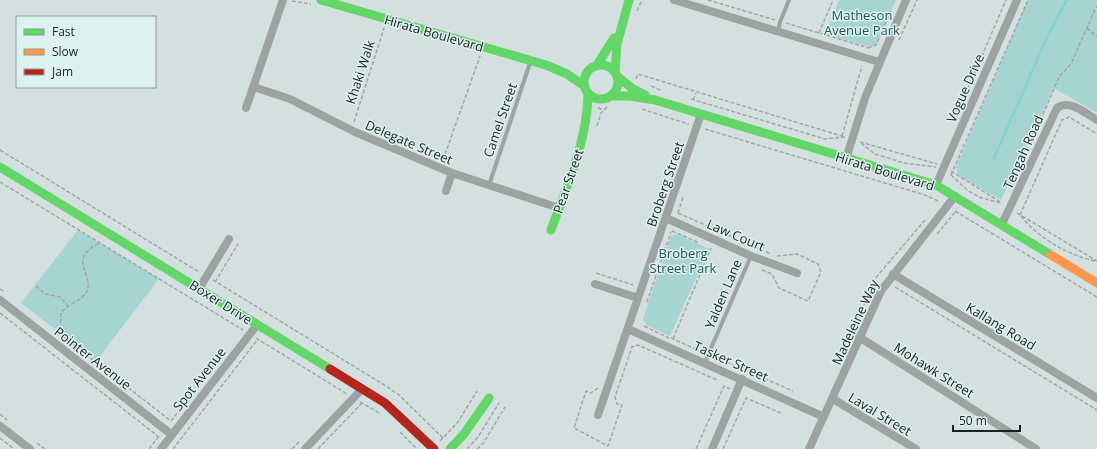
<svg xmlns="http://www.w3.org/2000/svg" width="1097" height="449" font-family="'Open Sans',sans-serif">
  <rect width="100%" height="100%" fill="#d4dfdf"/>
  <path fill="#a6d4d2" d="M839,0H896L876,45L871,47L825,34Z
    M1028,0H1097L1095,9L1097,10V113L1054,88L1001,200L958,175L956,167Z
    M78,230L159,279L96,361L21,303Z
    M676,234L709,249L670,336L646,325L643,319L671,236Z"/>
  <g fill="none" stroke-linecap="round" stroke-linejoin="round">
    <path stroke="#7ed6d3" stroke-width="2.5" d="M994,158L1048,35L1067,0"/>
    <path stroke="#a0a5a5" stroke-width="1.5" stroke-dasharray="4 2" stroke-linecap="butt" d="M708,0L775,20
      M292,1L311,4
      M637,11L642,0
      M786,23L869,48
      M1087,28L1097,37
      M819,33L833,0
      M899,40L917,0
      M868,48L876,45L891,11
      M636,79L638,74L845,137
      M651,86L660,90
      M965,95L1006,0
      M691,99L825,139L845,137
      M693,100L696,93
      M598,108L604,110
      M642,109L688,124V125
      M354,122L384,28
      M597,126L601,113L608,106
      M705,129L925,195L940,202
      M1036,131L1059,77L1071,64L1097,5
      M842,136L862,66
      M860,142L937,164
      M861,143L875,154L904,163L936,167
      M0,150L199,272
      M443,160L480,56
      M951,171L1002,203
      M951,175L1028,0
      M951,175L967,190L979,197L1001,203
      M0,182L243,330
      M955,211L1097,297
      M678,213L771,254
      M678,213L683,197
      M1017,213L1097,261
      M1020,215L1062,120L1069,117L1097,134
      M1021,216C1038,238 1068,255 1095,261
      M672,231L699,243
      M937,234L956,211
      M762,270L772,274L779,288L808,301L821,272L818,264L797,254L777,256
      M596,273L633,285
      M213,280L386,386L399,395L443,438
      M215,282L238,244
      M36,286L45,294L60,297L68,306
      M895,287L1097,410
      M0,289L5,292
      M647,302L671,232
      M864,305L873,281L925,220
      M0,313L159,437
      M644,326L671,339
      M60,335L61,312C68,305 81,300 86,293C94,279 77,267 85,254C88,249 95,246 100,242
      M62,336L171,421
      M256,338L347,394
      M671,338L702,352
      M673,339L711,248
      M715,357L793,391
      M598,388L591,393L586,391L574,428L608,446L622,405L617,404L615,397L632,347L638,345L717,380
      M360,402L381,414
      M0,414L7,420
      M171,421L219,359
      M400,432L417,449
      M0,438L14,449
      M440,441L458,422L477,391
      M37,443L45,449
      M149,449L159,436
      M173,449L258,339
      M292,449L299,442
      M318,449L362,403
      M467,449L478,437L499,403
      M477,449L484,442L505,407
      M696,449L724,386L730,389
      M723,449L746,398L783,414"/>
    <path stroke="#9da2a2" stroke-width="4" d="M778,31L780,22L789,0
      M489,185L530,63
      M705,362L751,256"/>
    <path stroke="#9da2a2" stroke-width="8" d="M674,0L879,62
      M254,87L290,99L355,132L452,173L559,208
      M246,108L283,0
      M846,159L865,98L906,0
      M936,185L1017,0
      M446,191L452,173
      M666,218L751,256L797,273
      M1002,224L1057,108C1070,99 1085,113 1097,120
      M893,274L1097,398
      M595,284L638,298
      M199,289L229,239
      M0,300L172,435
      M628,329L824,417
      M859,337L1036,449
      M833,399L916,449
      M598,415L701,114
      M0,426L30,449
      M161,449L257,325
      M305,449L362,389
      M712,449L742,379
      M809,449L881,291L955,196"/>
    <path stroke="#63d668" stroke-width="9" d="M321,0L546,65L567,74L583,85
      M584 82a17 17 0 1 1 34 0a17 17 0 1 1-34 0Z
      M597,65L614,38
      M615,72L617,44L629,0
      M618,77L633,89L645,95
      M611,96H630L655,100L936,185L1051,255
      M0,167L330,369
      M551,230C567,186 587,142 588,95
      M450,449L464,434L489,398"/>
    <path stroke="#ff974d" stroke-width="9" d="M1051,255L1097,283"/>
    <path stroke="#b3261e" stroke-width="9" d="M330,369L385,403L434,449"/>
  </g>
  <g text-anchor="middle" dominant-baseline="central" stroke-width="3" stroke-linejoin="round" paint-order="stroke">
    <g font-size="13" fill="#235755" stroke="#dcf1f0">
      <text x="862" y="15">Matheson<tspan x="862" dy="15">Avenue Park</tspan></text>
      <text x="683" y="253">Broberg<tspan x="683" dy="15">Street Park</tspan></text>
    </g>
    <g font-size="13" fill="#1a2221" stroke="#dcf1f0">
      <text transform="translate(434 33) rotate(16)">Hirata Boulevard</text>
      <text transform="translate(360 72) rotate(-72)">Khaki Walk</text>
      <text transform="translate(965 88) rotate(-66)">Vogue Drive</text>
      <text transform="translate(500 120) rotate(-71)">Camel Street</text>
      <text transform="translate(409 142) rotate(23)">Delegate Street</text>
      <text transform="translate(1023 152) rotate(-66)">Tengah Road</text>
      <text transform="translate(885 171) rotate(17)">Hirata Boulevard</text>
      <text transform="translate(568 181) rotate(-71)">Pear Street</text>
      <text transform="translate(665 184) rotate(-71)">Broberg Street</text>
      <text transform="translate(736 235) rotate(23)">Law Court</text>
      <text transform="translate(723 294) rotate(-67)">Yalden Lane</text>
      <text transform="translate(221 302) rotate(32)">Boxer Drive</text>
      <text transform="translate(855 322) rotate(-65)">Madeleine Way</text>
      <text transform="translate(1001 326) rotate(31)">Kallang Road</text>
      <text transform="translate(93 358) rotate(38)">Pointer Avenue</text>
      <text transform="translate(731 361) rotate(24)">Tasker Street</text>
      <text transform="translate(934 370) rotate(32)">Mohawk Street</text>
      <text transform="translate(199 379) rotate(-52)">Spot Avenue</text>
      <text transform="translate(880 414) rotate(31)">Laval Street</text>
    </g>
  </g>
  <rect x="16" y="16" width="140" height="72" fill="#dcf1f0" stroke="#8e9e9d"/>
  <rect x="24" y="29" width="20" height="6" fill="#63d668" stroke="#8e9e9d"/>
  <text x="52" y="36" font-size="12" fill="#1a2221">Fast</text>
  <rect x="24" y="49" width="20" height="6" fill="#ff974d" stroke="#8e9e9d"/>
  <text x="52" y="56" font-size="12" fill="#1a2221">Slow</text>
  <rect x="24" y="69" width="20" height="6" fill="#b3261e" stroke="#8e9e9d"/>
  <text x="52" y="76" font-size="12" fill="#1a2221">Jam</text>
  <path d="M953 425v6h67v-6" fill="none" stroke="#1a2221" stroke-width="2"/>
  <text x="959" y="425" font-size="12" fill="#1a2221" stroke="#dcf1f0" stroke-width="3" paint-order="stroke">50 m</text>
</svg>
